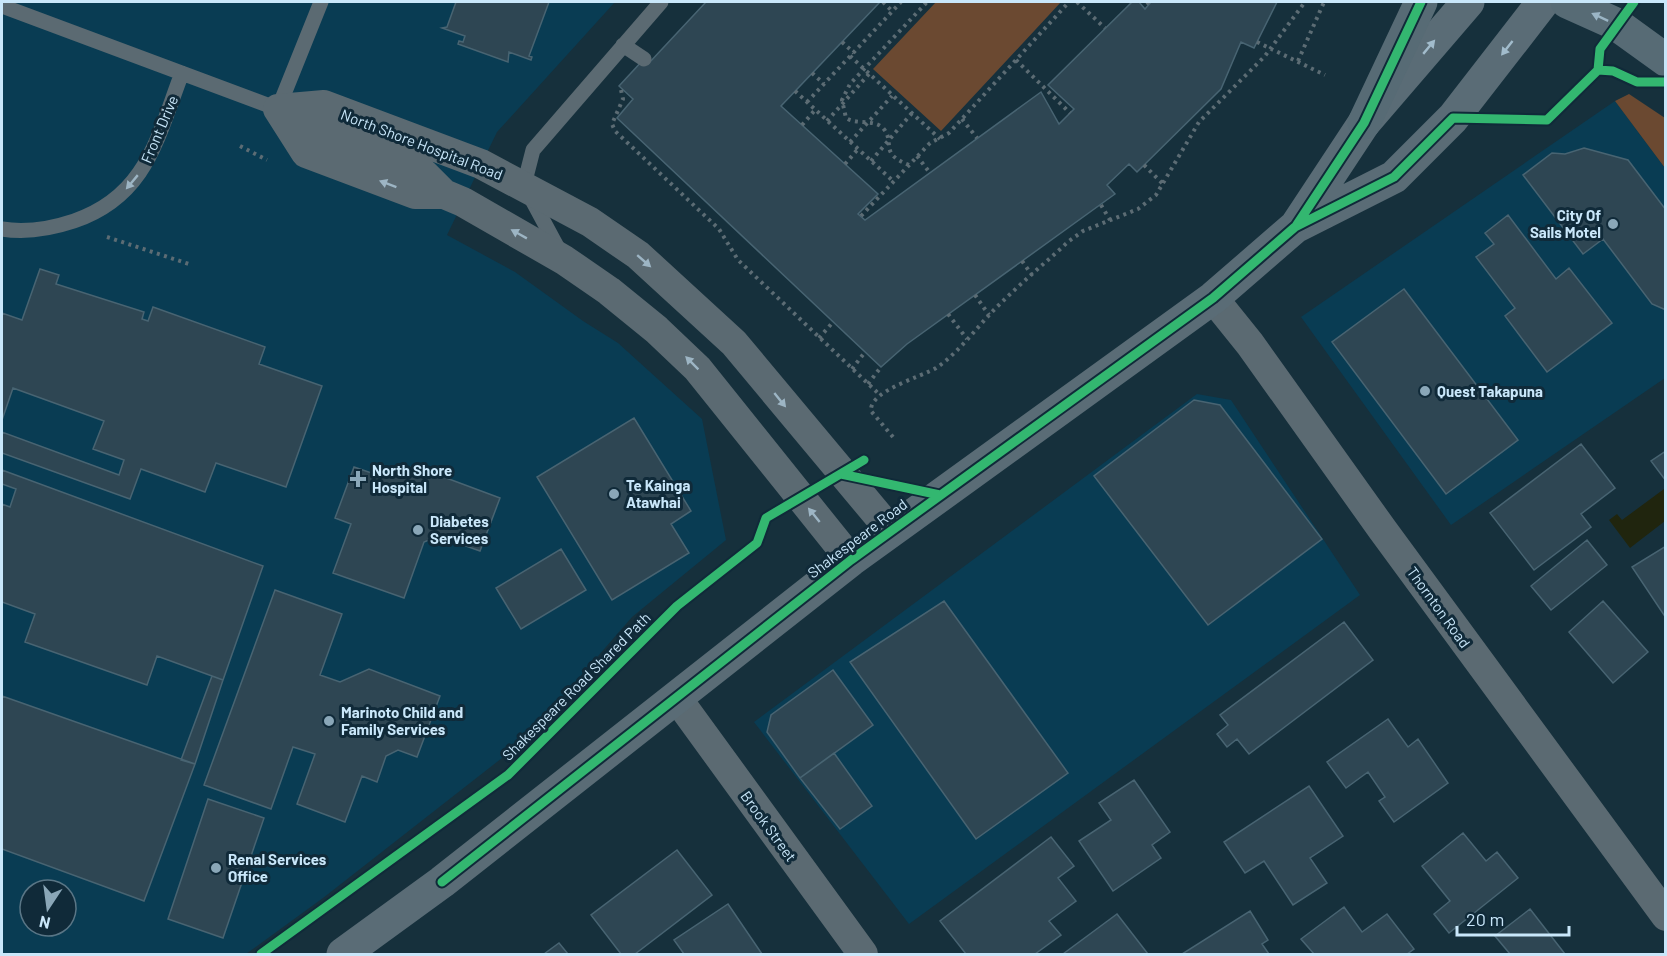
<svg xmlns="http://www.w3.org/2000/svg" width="1667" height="956" font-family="Barlow,sans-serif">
  <rect width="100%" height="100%" fill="#16303c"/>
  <path fill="#093c53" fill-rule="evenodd" d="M2,2H615L497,132L447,235L515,272L583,321L618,343L702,419L726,540L632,617L525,740L323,898L246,954H2ZM30,890H66V926H30Z
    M1615,101L1665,168V378L1451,525L1301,317Z
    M1197,394L1231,400L1360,595L909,924L754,722Z"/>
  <path fill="#6b4931" d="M936,2H1061L941,131L873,69Z
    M1629,94L1665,118V168L1615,101Z"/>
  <path fill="#20250e" d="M1664,489L1665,521L1630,548L1609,520L1617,514L1622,520Z"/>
  <path fill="#2e4653" stroke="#486472" stroke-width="1.5" d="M456,2H549L529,56L532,57L531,60L509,52L508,62L458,44L459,41L463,42L465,36L442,28L447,27Z
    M706,2H880L781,106L878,194L858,214L865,220L1041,92L1059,124L1074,109L1048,85L1132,2H1139L1145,9L1151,2H1277L1254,48L1241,42L1221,89L1137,172L1129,164L1107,185L1115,194L907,344L881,367L617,118L633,99L619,86L644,59L649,63Z
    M1584,148L1628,160L1666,210V310L1652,304L1603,239L1583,254L1523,175L1552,153L1565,154Z
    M1508,215L1556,279L1569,268L1612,323L1547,372L1505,316L1515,308L1476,257L1494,244L1485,233Z
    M40,269L59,275L56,284L144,312L142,319L148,321L153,307L265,347L259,364L322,386L286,487L216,463L205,492L141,469L130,499L2,453V432L119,475L124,460L93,449L104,421L13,388L2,420V313L22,320Z
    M1404,289L1518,440L1446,494L1332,342Z
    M1194,400L1220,405L1322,539L1208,625L1094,476Z
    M634,418L691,511L671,524L689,553L612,600L537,477Z
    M1581,444L1615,488L1581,514L1591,527L1534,570L1490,513Z
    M1666,451V481L1651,461Z
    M414,466L500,498L480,551L438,536L424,542L404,598L333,573L351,524L335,518L354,467L386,478Z
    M2,470L263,566L223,680L157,656L147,685L25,642L35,614L2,602V504L10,507L16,489L2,484Z
    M1587,540L1607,565L1551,610L1531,586Z
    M1666,546V618L1632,567Z
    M561,549L586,590L521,629L496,588Z
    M275,590L342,614L320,675L340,682L369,669L440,696L417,757L398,750L386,756L377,782L362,776L345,822L297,804L315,754L293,747L271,809L204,785Z
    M944,601L1068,773L976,839L850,662Z
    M1603,601L1648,652L1613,683L1569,632Z
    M1344,622L1373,660L1249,754L1237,739L1227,747L1217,734L1228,725L1220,715Z
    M833,670L873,725L800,778L767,732L771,715Z
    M212,676L223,680L195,764L181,760Z
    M2,696L195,764L144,901L2,849Z
    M1388,719L1408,747L1418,739L1448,783L1394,822L1379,801L1385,797L1368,772L1346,788L1327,762Z
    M834,753L872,806L840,829L800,778Z
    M1134,780L1170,832L1152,845L1161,858L1113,891L1079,841L1111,820L1099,803Z
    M1309,786L1343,836L1310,858L1327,883L1293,905L1264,861L1245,873L1224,842Z
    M208,799L264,818L223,938L168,919Z
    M1463,833L1486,861L1497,852L1518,878L1449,933L1434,914L1450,901L1422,866Z
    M1051,837L1074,866L1058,878L1076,901L1049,921L1061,935L1035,954H966L940,921Z
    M677,850L712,895L635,954H621L591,915Z
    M728,904L762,954H684L674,940Z
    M1344,907L1362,932L1387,914L1414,949L1407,954H1314L1301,939Z
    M1530,909L1565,954H1510L1495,936Z
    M1250,911L1268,940L1262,944L1269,954H1182Z
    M1117,914L1148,954H1063Z
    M559,943L568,954H544Z"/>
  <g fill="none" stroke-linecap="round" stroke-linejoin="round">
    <path stroke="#5c6c74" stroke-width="4" stroke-dasharray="3 4.5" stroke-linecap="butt" d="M883,2L892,11
      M1077,2L1105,28
      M1147,2L1149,4
      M842,42L854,53
      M1257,42L1325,75
      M850,56L940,139
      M1016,60L1070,113
      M1298,61L1324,2
      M812,73L824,84
      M621,90L623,99L612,124L615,131L719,229L738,260L880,395
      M795,91L893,181
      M807,102L901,2
      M962,119L977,138
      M827,121L869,74
      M802,125L815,110
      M850,142L892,96
      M240,146L267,160
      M917,156L930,173
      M871,161L912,113
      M845,164L858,149
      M909,165C878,153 896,143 883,128C874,119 857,125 846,118L842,100L850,84L927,2
      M1144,165L1163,184
      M1101,205L1110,220
      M861,216L930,143L949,133L1069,2
      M107,237L192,265
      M1022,261L1032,275
      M975,295L989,315
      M948,314L967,339
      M819,338L833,322
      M852,369L865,352
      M868,384L881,367
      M893,437L871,411C869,391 921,377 936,368C957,354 974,331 991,313C1016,287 1043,265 1069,241L1083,231L1138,209L1156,195L1199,122L1265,56L1305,2"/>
    <path stroke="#5b6a72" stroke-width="15" d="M2,6L278,109L321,2
      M623,45L644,59
      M2,229C26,233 50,229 74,221C147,196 157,138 182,73
      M560,252L524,185L533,150L661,2"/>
    <path stroke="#5b6a72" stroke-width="30" d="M278,109L324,105L481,164L590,222L638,255L734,343L891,531
      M278,109L306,153L415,194H444L463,202L564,260L609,291L657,330L697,368L851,560
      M308,130L424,174L444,194
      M1213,298L1250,344L1382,529L1666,916
      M676,697L863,954"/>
    <path stroke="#5a6c76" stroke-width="33" d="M1296,226L1364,123L1468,2
      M343,954L442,882L851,560L1213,298L1295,227L1394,177L1453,118L1543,2"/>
    <path stroke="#576b75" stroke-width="33" d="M1567,2L1616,24L1666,60
      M1364,123L1421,2"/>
    <defs>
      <path id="cycleway" d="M1598,70L1600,49L1634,2
        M1296,226L1364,123L1421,2
        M841,474L940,495
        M442,882L851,560L1213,298L1295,227L1394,177L1453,118L1547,120L1598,70L1613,71L1637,82H1666
        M261,954L508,775L677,606L757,543L766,518L864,460"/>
    </defs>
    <use href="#cycleway" stroke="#102a39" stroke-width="13"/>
    <use href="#cycleway" stroke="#33b770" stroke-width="9"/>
  </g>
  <defs><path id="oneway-solid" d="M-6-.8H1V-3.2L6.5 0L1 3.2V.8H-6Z" transform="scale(1.5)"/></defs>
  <use fill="#9bb5c5" href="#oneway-solid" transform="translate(1600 17) rotate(-155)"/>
  <g fill="#a2bccc">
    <use href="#oneway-solid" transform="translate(1429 47) rotate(-50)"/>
    <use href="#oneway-solid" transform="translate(1507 48) rotate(128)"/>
  </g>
  <g fill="#9db5c4">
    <use href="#oneway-solid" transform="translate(132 182) rotate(130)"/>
    <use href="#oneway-solid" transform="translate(388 184) rotate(-159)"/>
    <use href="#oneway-solid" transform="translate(519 234) rotate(-151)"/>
    <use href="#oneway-solid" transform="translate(644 261) rotate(41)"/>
    <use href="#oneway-solid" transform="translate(692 363) rotate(-135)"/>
    <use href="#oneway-solid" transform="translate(780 400) rotate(51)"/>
    <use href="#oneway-solid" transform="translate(814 515) rotate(-129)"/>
  </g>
  <g fill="#8aa7b8" stroke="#102a39" stroke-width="2">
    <circle cx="1613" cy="224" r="6"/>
    <circle cx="1425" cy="391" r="6"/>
    <path d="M355 470h6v6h6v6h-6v6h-6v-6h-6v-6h6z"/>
    <circle cx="614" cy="494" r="6"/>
    <circle cx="418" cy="530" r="6"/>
    <circle cx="329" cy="721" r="6"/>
    <circle cx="216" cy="868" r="6"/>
  </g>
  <g text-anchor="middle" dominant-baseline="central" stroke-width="6" stroke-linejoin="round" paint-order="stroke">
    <g font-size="15" fill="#c9e7fa" stroke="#102a39">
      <text transform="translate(159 129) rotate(-67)">Front Drive</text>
      <text transform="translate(422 144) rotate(21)">North Shore Hospital Road</text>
      <text transform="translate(857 538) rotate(-37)">Shakespeare Road</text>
      <text transform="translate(1439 607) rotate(54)">Thornton Road</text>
      <text transform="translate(576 686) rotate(-45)">Shakespeare Road Shared Path</text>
      <text transform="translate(769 826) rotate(54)">Brook Street</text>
    </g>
    <g font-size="15" font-weight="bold" fill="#c9e7fa" stroke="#102a39" text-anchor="start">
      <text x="1601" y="215" text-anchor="end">City Of<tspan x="1601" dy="17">Sails Motel</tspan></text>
      <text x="1437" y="391">Quest Takapuna</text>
      <text x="372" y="470">North Shore<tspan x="372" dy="17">Hospital</tspan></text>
      <text x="626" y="485">Te Kainga<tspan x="626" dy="17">Atawhai</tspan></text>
      <text x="430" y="521">Diabetes<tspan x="430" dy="17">Services</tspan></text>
      <text x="341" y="712">Marinoto Child and<tspan x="341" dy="17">Family Services</tspan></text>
      <text x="228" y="859">Renal Services<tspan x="228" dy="17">Office</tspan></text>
    </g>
  </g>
  <rect width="1667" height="956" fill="none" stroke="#c9e7fa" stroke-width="6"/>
  <g transform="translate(48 908) rotate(193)"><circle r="28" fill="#102a39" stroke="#5a7686" stroke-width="1.5"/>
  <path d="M0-4.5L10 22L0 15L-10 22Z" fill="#8aa7b8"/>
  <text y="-9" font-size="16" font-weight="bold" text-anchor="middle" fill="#c9e7fa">N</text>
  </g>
  <path d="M1457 926v9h112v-9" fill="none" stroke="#c9e7fa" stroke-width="3"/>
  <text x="1466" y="926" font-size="18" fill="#c9e7fa" stroke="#102a39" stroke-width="4.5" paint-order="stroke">20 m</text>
</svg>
